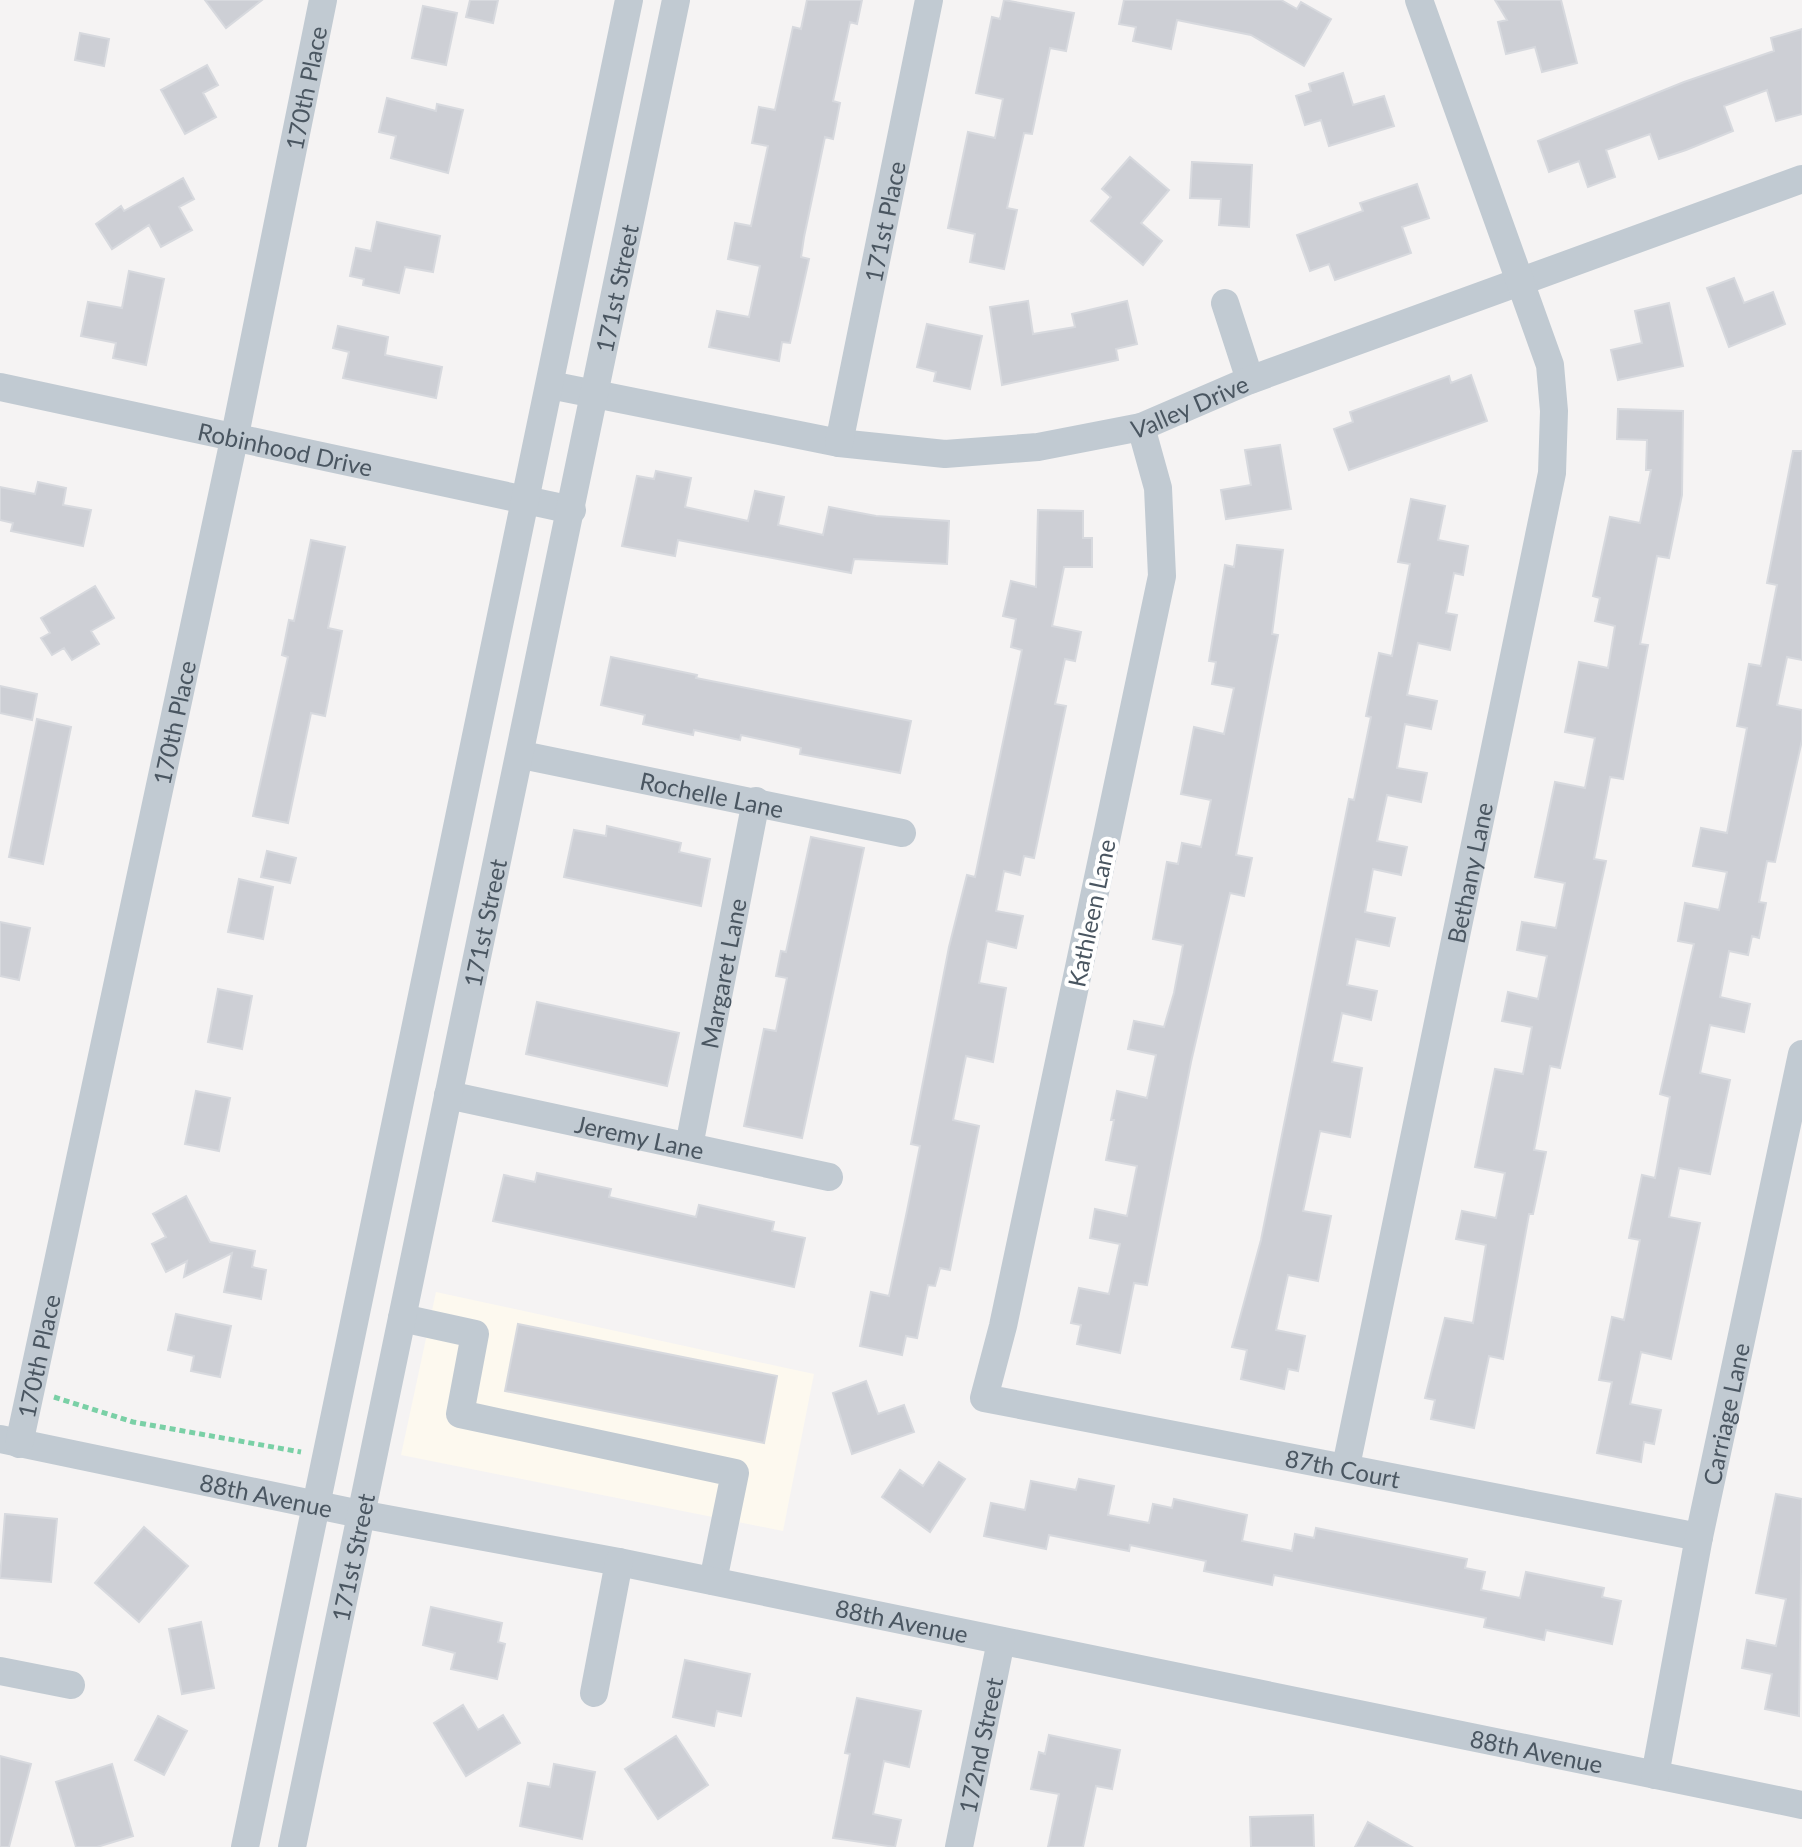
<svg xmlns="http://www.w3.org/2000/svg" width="1802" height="1847" font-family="Lato,sans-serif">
  <rect width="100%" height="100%" fill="#f5f3f3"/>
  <path fill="#fdf9ef" d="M436,1292L814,1374L783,1531L401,1455Z"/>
  <path fill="#cdcfd5" stroke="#d7d9de" stroke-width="2" d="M205,0H262L226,28Z
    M470,0H498L493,23L466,17Z
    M807,0H862L857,24L850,22L833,101L840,103L833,139L825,137L804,237L801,257L809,259L801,295L790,343L782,342L779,361L709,347L717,311L749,317L760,266L728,259L735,223L751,226L768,146L752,143L759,107L775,110L793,27L801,29Z
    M1004,0L1074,13L1066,51L1050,48L1032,134L1024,133L1007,208L1017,210L1004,269L970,262L975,234L948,228L968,132L995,138L1003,99L976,93L992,17L1000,19Z
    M1124,0H1281L1297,9L1301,2L1331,19L1304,66L1251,35L1177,20L1171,49L1133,41L1136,27L1119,24Z
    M1495,0H1561L1577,63L1542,72L1535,47L1506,54L1498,22L1507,20Z
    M423,6L457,13L446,65L412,58Z
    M1802,29V114L1776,121L1767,90L1724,106L1733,131L1686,150L1659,159L1650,134L1606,150L1615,177L1588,187L1579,161L1549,172L1538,141L1684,82L1774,51L1771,38Z
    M80,33L109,39L104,66L75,60Z
    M207,65L218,85L203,93L216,117L185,134L161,90Z
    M1343,73L1353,105L1384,96L1394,126L1329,146L1321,120L1305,125L1296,96L1311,91L1309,84Z
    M387,98L436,111L437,104L463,110L448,173L391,158L396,136L379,132Z
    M1130,157L1169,190L1141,223L1162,241L1143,265L1091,221L1111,197L1102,189Z
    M1192,162L1252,165L1249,227L1219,225L1221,199L1190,198Z
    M183,178L194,199L179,207L192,230L161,247L149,225L112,249L96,224L121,206L124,211Z
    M1417,184L1429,218L1402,227L1411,253L1335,280L1329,264L1310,271L1297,235L1363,211L1360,203Z
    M377,222L440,236L433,272L405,267L399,293L363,285L364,279L350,276L356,248L371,251Z
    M129,271L164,279L146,365L113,358L116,343L81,336L88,302L122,308Z
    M1734,278L1744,303L1773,292L1785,324L1729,347L1707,288Z
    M1028,301L1033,334L1075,327L1072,314L1127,301L1137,344L1116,349L1118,360L1002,385L990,307Z
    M1669,303L1683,366L1618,380L1611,350L1642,343L1635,311Z
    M927,324L982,336L970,389L934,381L936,372L917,367Z
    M338,326L388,337L385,355L442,367L436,398L343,378L349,352L333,348Z
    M1471,375L1487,421L1349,470L1334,429L1353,422L1350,412L1449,376L1451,383Z
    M1618,409L1683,411L1682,495L1669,558L1657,556L1640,644L1648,645L1623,779L1610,777L1594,859L1606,861L1560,1068L1550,1066L1534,1150L1546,1152L1533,1214H1529L1503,1359L1489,1356L1474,1428L1431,1419L1435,1400L1425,1398L1445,1318L1473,1323L1486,1245L1456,1239L1462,1211L1496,1218L1505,1173L1475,1167L1495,1069L1523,1074L1532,1027L1502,1021L1508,992L1538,999L1547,956L1517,950L1522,922L1556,928L1565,883L1535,877L1555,782L1585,788L1595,738L1565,732L1579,662L1608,668L1615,626L1595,621L1600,598L1593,596L1610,517L1640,523L1651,470H1646L1647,440L1617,439Z
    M1280,445L1291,509L1226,519L1221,490L1251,485L1245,450Z
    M1793,451H1802V660L1787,657L1777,705L1802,710V740L1775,862L1767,861L1759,902L1766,903L1759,938L1752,936L1748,955L1729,951L1720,997L1750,1004L1744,1032L1710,1025L1700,1073L1730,1080L1710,1174L1679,1168L1669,1217L1700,1223L1671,1359L1641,1352L1630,1404L1661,1410L1654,1444L1644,1442L1641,1462L1597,1453L1612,1382L1599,1380L1612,1317L1624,1320L1640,1240L1629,1238L1642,1175L1655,1178L1670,1097L1660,1094L1694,944L1678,941L1685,903L1719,910L1727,872L1693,866L1701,828L1727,833L1747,728L1737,726L1749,664L1761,666L1777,585L1767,583Z
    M656,471L691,478L685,507L748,521L755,491L784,497L778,525L823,535L829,507L876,516L949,521L947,564L854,559L851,573L678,540L675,556L622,546L637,476L654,479Z
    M38,482L66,488L63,505L91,510L83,546L11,531L13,523L0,520V487L35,494Z
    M1411,499L1445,506L1438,540L1468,546L1463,575L1454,573L1446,613L1457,615L1450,650L1418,643L1407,695L1437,701L1431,729L1405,724L1397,768L1427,773L1421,802L1387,795L1377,841L1407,847L1401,875L1373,869L1365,912L1395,918L1389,946L1356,939L1347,985L1377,991L1371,1020L1342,1013L1332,1062L1362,1068L1350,1137L1320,1131L1303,1211L1331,1216L1318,1281L1288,1275L1276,1330L1305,1336L1298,1371L1288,1369L1284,1389L1241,1379L1247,1350L1232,1347L1261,1240L1349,799L1354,800L1371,717L1366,716L1379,653L1392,656L1410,564L1398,562Z
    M1038,510L1083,511V538H1092V567H1064L1052,626L1081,632L1075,661L1065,659L1055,704L1066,706L1034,858L1024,856L1020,875L1004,871L996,911L1023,916L1016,948L987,941L979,983L1006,988L993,1062L966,1056L953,1120L979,1126L957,1235L950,1270L940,1268L935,1286L928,1285L917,1338L906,1336L902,1355L860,1346L871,1292L889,1296L907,1211L920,1146L911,1144L949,947L967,875L975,877L1022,650L1011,647L1016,619L1003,616L1011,581L1036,587Z
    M311,540L345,547L328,628L342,631L325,716L311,713L288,823L253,816L288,657L282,655L289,620L294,621Z
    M1237,545L1283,550L1272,634L1278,635L1236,855L1252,858L1244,896L1230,893L1191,1062L1147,1285L1134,1283L1120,1353L1077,1344L1081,1325L1071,1323L1079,1288L1109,1294L1120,1244L1090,1238L1095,1209L1127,1216L1137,1166L1106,1160L1114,1120H1111L1117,1091L1147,1098L1156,1055L1128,1049L1134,1021L1164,1027L1174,993L1183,945L1153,939L1167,862L1178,864L1182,843L1201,847L1211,800L1181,794L1194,727L1224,734L1234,688L1212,684L1216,662L1209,661L1225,565L1234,567Z
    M95,586L114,618L91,631L99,644L72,660L64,648L52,655L41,638L50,633L41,618Z
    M611,657L697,675L696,678L911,721L900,773L800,754L801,748L741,735L740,740L694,730L693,735L643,724L645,715L601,705Z
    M0,686L37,694L32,720L0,713Z
    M37,719L71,727L43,864L9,857Z
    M607,826L681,843L679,852L710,859L701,906L564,877L574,830L606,836Z
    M811,837L864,848L802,1138L744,1126L764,1029L776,1031L787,978L776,976L781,951L786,952Z
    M267,851L296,858L290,883L261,877Z
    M239,879L273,887L263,939L228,932Z
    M0,922L30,928L19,980L0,976Z
    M218,989L252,996L242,1049L208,1042Z
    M537,1002L679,1033L667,1086L526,1054Z
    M196,1091L230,1098L219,1151L185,1144Z
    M537,1173L611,1189L609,1197L696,1217L699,1205L774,1222L772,1231L805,1238L794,1287L493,1221L504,1175L535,1182Z
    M186,1196L210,1242L255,1251L252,1267L266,1270L261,1299L224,1292L232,1253L184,1277L187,1261L166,1272L152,1244L166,1237L153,1214Z
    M176,1314L231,1326L220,1377L191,1371L194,1356L168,1350Z
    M518,1324L777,1376L764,1443L505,1391Z
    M866,1381L878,1414L904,1405L914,1432L852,1454L833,1393Z
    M939,1462L965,1479L930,1532L882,1497L900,1470L923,1486Z
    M1079,1479L1114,1486L1108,1515L1149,1523L1153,1504L1172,1508L1174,1499L1247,1515L1242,1541L1292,1551L1295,1534L1314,1538L1316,1528L1467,1559L1465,1568L1485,1572L1481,1590L1520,1598L1526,1572L1604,1588L1602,1597L1621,1601L1612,1644L1546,1630L1544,1640L1484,1627L1486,1618L1274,1575L1272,1585L1204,1571L1206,1561L1130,1545L1129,1551L1049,1535L1046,1549L984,1536L991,1503L1025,1510L1031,1481L1076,1490Z
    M1776,1494L1802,1499L1799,1716L1765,1709L1772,1674L1742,1668L1747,1640L1776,1646L1786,1599L1756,1593Z
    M5,1514L57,1519L51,1582L0,1578Z
    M144,1527L188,1566L139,1622L95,1583Z
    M431,1607L502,1623L498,1642L505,1644L497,1679L451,1669L455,1653L423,1645Z
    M201,1622L214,1688L182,1694L169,1629Z
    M685,1660L750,1674L741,1716L717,1711L714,1726L673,1717Z
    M857,1698L921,1711L909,1767L884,1761L873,1814L901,1820L895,1847L833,1838L850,1754L845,1753Z
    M463,1705L478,1730L503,1715L520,1743L466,1776L434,1723Z
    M158,1716L187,1731L164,1775L135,1760Z
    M1049,1735L1120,1750L1112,1789L1096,1786L1083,1847H1048L1059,1794L1031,1789L1039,1752L1045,1754Z
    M676,1736L708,1785L658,1819L625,1769Z
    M0,1756L31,1764L9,1847H0Z
    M112,1764L133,1836L97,1847H76L56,1782Z
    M554,1764L595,1772L582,1839L520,1826L528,1783L550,1787Z
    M1313,1815L1314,1847H1251L1250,1817Z
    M1368,1822L1412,1847H1355Z"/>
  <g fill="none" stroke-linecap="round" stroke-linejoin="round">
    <path stroke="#7ad0a6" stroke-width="5" stroke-dasharray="6 4" stroke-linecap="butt" d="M54,1397L133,1422L301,1452"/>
    <g stroke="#c1cad2" stroke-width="28">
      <path d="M1225,303L1250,380"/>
      <path id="s1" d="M550,385L839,443L945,454L1038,447L1141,427L1250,380L1802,179"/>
      <path id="s2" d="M0,387L572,510"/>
      <path id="s3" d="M1141,427L1158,488L1162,576L1003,1326L984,1398L1699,1537"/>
      <path id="s4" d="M839,443L929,0"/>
      <path id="s5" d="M522,755L902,833"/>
      <path id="s6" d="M448,1095L829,1177"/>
      <path id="s7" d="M689,1146L756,801"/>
      <path d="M402,1318L475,1334L460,1414L735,1473L713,1581"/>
      <path id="s8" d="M0,1439L360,1514L619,1562L1802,1805"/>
      <path id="s9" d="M19,1444L235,435L323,0"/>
      <path id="s10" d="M1346,1466L1552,473L1554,411L1550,365L1419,0"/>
      <path d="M0,1671L71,1685"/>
      <path d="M594,1693L619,1562"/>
      <path id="s11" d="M1655,1775L1699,1537L1802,1054"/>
      <path d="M245,1847L629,0"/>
      <path id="s12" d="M292,1847L676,0"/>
      <path id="s13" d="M959,1847L1001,1641"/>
    </g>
  </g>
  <g text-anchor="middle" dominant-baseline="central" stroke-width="8" stroke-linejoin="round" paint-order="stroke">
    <g font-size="24" fill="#4a5661" stroke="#fff">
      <text stroke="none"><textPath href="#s9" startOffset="1386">170th Place</textPath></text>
      <text stroke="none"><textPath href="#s4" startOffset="226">171st Place</textPath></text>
      <text stroke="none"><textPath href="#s12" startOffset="1592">171st Street</textPath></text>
      <text stroke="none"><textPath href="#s1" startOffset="652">Valley Drive</textPath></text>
      <text stroke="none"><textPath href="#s2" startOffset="292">Robinhood Drive</textPath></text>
      <text stroke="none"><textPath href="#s9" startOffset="738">170th Place</textPath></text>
      <text stroke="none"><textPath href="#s5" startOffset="194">Rochelle Lane</textPath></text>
      <text stroke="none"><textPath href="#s10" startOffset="606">Bethany Lane</textPath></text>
      <text transform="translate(1091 913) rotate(-78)">Kathleen Lane</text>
      <text stroke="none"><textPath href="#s12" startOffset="944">171st Street</textPath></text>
      <text stroke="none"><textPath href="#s7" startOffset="176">Margaret Lane</textPath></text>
      <text stroke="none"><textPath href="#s6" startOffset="196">Jeremy Lane</textPath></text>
      <text stroke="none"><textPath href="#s9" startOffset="90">170th Place</textPath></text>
      <text stroke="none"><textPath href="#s11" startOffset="368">Carriage Lane</textPath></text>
      <text stroke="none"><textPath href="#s3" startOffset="1358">87th Court</textPath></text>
      <text stroke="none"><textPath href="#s8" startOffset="272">88th Avenue</textPath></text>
      <text stroke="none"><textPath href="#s12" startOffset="296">171st Street</textPath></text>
      <text stroke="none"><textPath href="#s8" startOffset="920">88th Avenue</textPath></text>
      <text stroke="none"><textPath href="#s13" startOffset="104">172nd Street</textPath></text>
      <text stroke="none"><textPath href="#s8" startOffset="1568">88th Avenue</textPath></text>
    </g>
  </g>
</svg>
